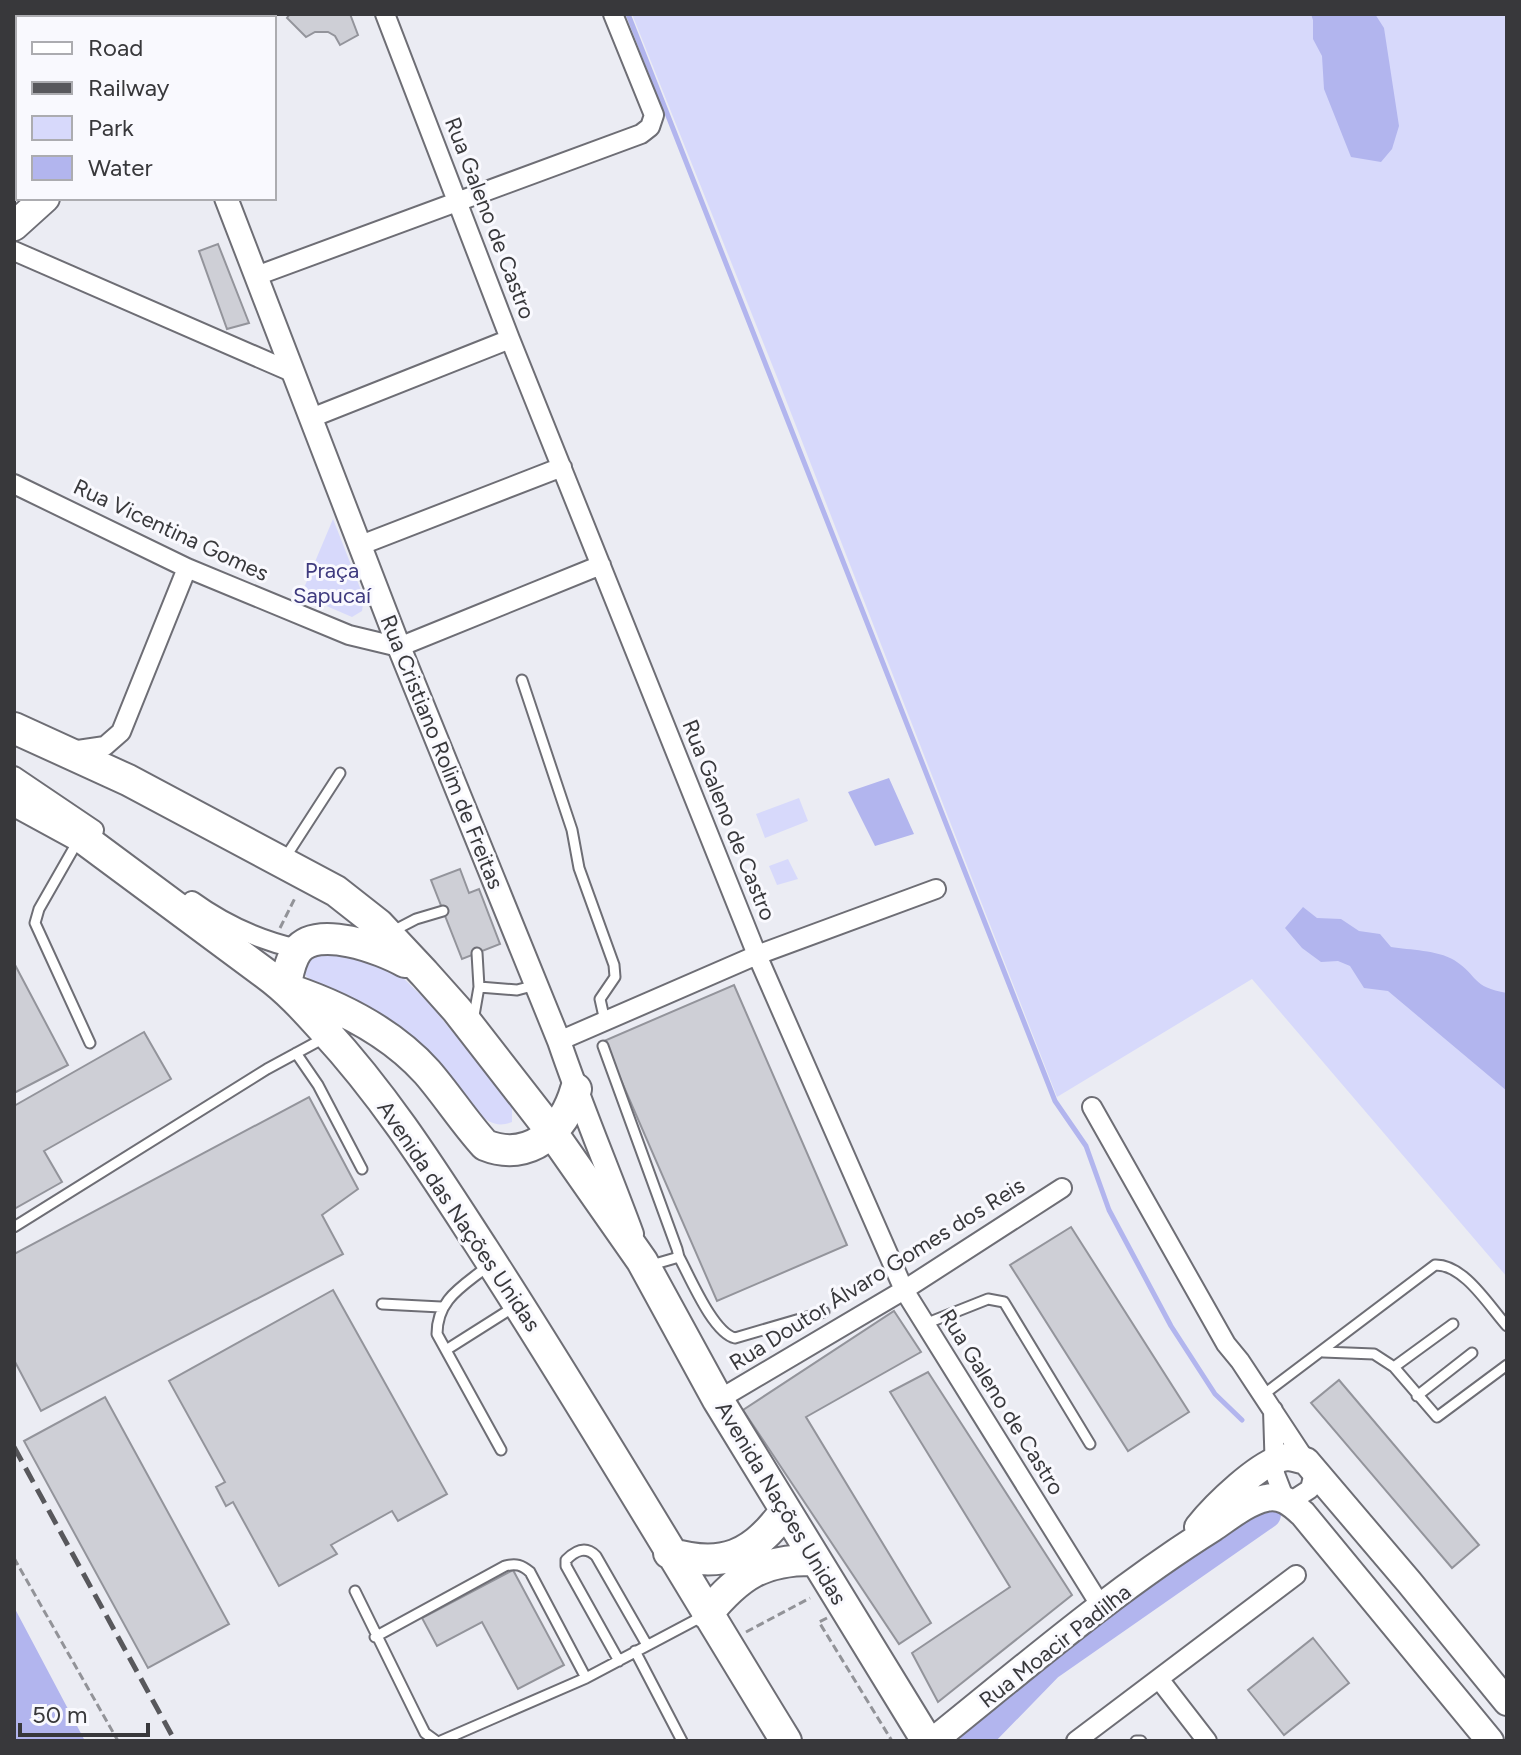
<svg xmlns="http://www.w3.org/2000/svg" width="1521" height="1755" font-family="Figtree,sans-serif">
  <rect width="100%" height="100%" fill="#ebecf3"/>
  <path fill="#d7d9fb" d="M632,14H1507V1277L1252,979L1057,1097L777,377Z
    M333,519L364,598L362,611L352,617L301,595Z
    M799,798L808,821L765,838L756,814Z
    M788,859L798,879L777,885L769,866Z
    M340,949L396,971L429,1003L512,1105V1122C497,1128 489,1122 477,1113L372,1014L308,978L303,972C306,951 321,953 340,949Z"/>
  <path fill="#b2b5ee" d="M1311,14H1375L1384,28L1399,126L1392,149L1381,162L1351,157L1324,89L1322,56L1313,39V20Z
    M889,778L914,834L875,846L848,792Z
    M1303,907L1317,918L1341,919L1359,931L1380,934L1391,947C1410,950 1437,950 1454,960C1479,976 1471,987 1507,993V1091L1388,991L1364,988L1350,966L1338,961L1321,962L1302,948L1285,928Z
    M14,1607L85,1741H14Z"/>
  <g fill="none" stroke-linecap="round" stroke-linejoin="round">
    <path stroke="#b2b5ee" stroke-width="5" d="M628,14L1055,1101L1086,1146L1109,1210L1171,1326L1215,1394L1242,1420"/>
    <path stroke="#b2b5ee" stroke-width="30" d="M975,1741L1048,1666L1266,1514"/>
  </g>
  <path fill="#cecfd6" stroke="#93949b" stroke-width="2" d="M14,14H62L61,18H18V48L14,50Z
    M290,14H350L358,35L340,45L335,36L328,32H315L306,37L287,18Z
    M218,244L249,323L227,329L199,251Z
    M460,869L469,893L479,889L500,944L462,959L431,880Z
    M14,963L68,1065L14,1093Z
    M734,985L847,1245L717,1301L604,1041Z
    M144,1032L171,1079L44,1151L62,1182L14,1209V1106Z
    M309,1097L358,1189L322,1215L343,1254L41,1411L14,1360V1254Z
    M1071,1227L1189,1412L1128,1451L1010,1265Z
    M333,1290L447,1494L398,1521L392,1511L331,1545L337,1554L279,1586L233,1502L226,1506L216,1487L225,1482L169,1381Z
    M894,1311L921,1352L806,1417L931,1623L899,1644L743,1410Z
    M928,1372L1072,1595L938,1702L912,1653L1010,1587L890,1392Z
    M1339,1380L1479,1545L1452,1568L1311,1403Z
    M105,1397L229,1624L148,1668L24,1441Z
    M513,1570L564,1665L518,1689L482,1622L437,1646L422,1618Z
    M1313,1638L1349,1683L1284,1735L1248,1690Z"/>
  <g fill="none" stroke-linecap="round" stroke-linejoin="round">
    <defs>
      <path id="service" d="M14,184L18,181
        M522,680L572,830L579,868L614,965L615,977L600,999L605,1021
        M79,839L39,909L35,923L90,1043
        M285,858L340,773
        M391,932L416,919L443,911
        M479,987L517,990L536,985
        M473,1021L479,987L477,953
        M603,1046L677,1249L679,1257L648,1266
        M296,1053L318,1085L362,1169
        M14,1227L267,1069L326,1037
        M679,1257C690,1277 713,1333 735,1338L824,1312
        M489,1265C464,1286 437,1298 437,1334L501,1450
        M382,1304L441,1307
        M925,1324L988,1299L1004,1302L1090,1444
        M446,1350L514,1307
        M1323,1352L1374,1354L1394,1367L1437,1417L1507,1365
        M1394,1367L1453,1324
        M1263,1395L1435,1265C1464,1264 1489,1306 1507,1326
        M1417,1396L1472,1353
        M355,1591L416,1715L425,1733L436,1741
        M375,1637L505,1566C516,1563 522,1565 530,1572L586,1678
        M635,1651L682,1741
        M619,1661L566,1566V1560C576,1550 586,1546 596,1556L647,1645
        M441,1741L586,1678L705,1615
        M1136,1741H1141"/>
      <path id="minor" d="M385,14L510,339L757,955L904,1290L1102,1608
        M14,80L18,84
        M14,251L294,373
        M256,276L641,134L650,127L654,115L613,14
        M311,418L510,339
        M14,484L187,568L349,635L399,647L601,565
        M361,545L562,467
        M71,751L105,746L121,732L187,568
        M14,776L94,830
        M192,901C225,925 258,940 298,949
        M559,1041L757,955L936,889
        M1092,1107L1226,1344L1240,1361L1306,1461
        M718,1400L904,1290L1062,1188
        M1273,1410L1275,1474L1285,1500
        M1290,1502L1310,1489L1315,1469
        M1159,1679L1207,1741
        M1076,1741L1296,1575"/>
      <path id="tertiary" d="M226,198L399,647L559,1041C581,1106 608,1169 632,1234"/>
      <path id="secondary" d="M1198,1527C1214,1507 1261,1460 1287,1457C1293,1457 1300,1460 1306,1461L1409,1582L1507,1702
        M933,1741C1024,1668 1114,1590 1213,1528C1228,1518 1247,1502 1266,1498C1282,1494 1293,1505 1303,1514L1490,1741"/>
      <path id="primary" d="M126,18L130,14
        M226,18L230,14
        M14,122L18,118
        M14,226L45,198"/>
      <path id="trunk" d="M14,728L128,780L336,891L378,924L424,973L457,1010L551,1131L642,1261L718,1400L927,1741
        M14,800L80,836L266,974C288,990 305,1009 323,1029C386,1097 433,1172 483,1249C588,1411 685,1577 786,1741
        M285,988C288,976 289,962 297,951C317,924 382,949 405,962
        M291,990C341,1007 391,1032 427,1072C447,1095 464,1122 485,1145C529,1163 564,1131 576,1089
        M669,1553C722,1569 753,1556 785,1511
        M707,1614C739,1575 763,1559 815,1560"/>
    </defs>
    <use href="#service" stroke="#6e6e75" stroke-width="13"/>
    <use href="#minor" stroke="#6e6e75" stroke-width="22"/>
    <use href="#tertiary" stroke="#6e6e75" stroke-width="26"/>
    <use href="#secondary" stroke="#6e6e75" stroke-width="30"/>
    <use href="#primary" stroke="#6e6e75" stroke-width="32"/>
    <use href="#trunk" stroke="#6e6e75" stroke-width="34"/>
    <path stroke="#929398" stroke-width="3" stroke-dasharray="8 4" stroke-linecap="butt" d="M280,928L296,896
      M14,1558L118,1741
      M827,1618L819,1622L892,1741
      M746,1632L810,1598"/>
    <use href="#service" stroke="#fff" stroke-width="9"/>
    <use href="#minor" stroke="#fff" stroke-width="18"/>
    <use href="#tertiary" stroke="#fff" stroke-width="22"/>
    <use href="#secondary" stroke="#fff" stroke-width="26"/>
    <use href="#primary" stroke="#fff" stroke-width="28"/>
    <use href="#trunk" stroke="#fff" stroke-width="30"/>
    <path stroke="#58585c" stroke-width="5" stroke-dasharray="16 8" stroke-linecap="butt" d="M14,1447L175,1741"/>
  </g>
  <g text-anchor="middle" dominant-baseline="central" stroke-width="6" stroke-linejoin="round" paint-order="stroke">
    <g font-size="22" fill="#38383b" stroke="#f9f9fe">
      <text transform="translate(490 218) rotate(69)">Rua Galeno de Castro</text>
      <text transform="translate(171 530) rotate(25)">Rua Vicentina Gomes</text>
      <text transform="translate(442 752) rotate(68)">Rua Cristiano Rolim de Freitas</text>
      <text transform="translate(729 820) rotate(68)">Rua Galeno de Castro</text>
      <text transform="translate(459 1216) rotate(56)">Avenida das Nações Unidas</text>
      <text transform="translate(877 1274) rotate(-32)">Rua Doutor Álvaro Gomes dos Reis</text>
      <text transform="translate(1002 1402) rotate(58)">Rua Galeno de Castro</text>
      <text transform="translate(781 1503) rotate(59)">Avenida Nações Unidas</text>
      <text transform="translate(1055 1646) rotate(-38)">Rua Moacir Padilha</text>
    </g>
    <g font-size="22" fill="#3e3a7e" stroke="#f9f9fe">
      <text x="332" y="570">Praça<tspan x="332" dy="25">Sapucaí</tspan></text>
    </g>
  </g>
  <rect width="1521" height="1755" fill="none" stroke="#38383b" stroke-width="32"/>
  <rect x="16" y="16" width="260" height="184" fill="#f9f9fe" stroke="#acacb0" stroke-width="2"/>
  <rect x="32" y="42" width="40" height="12" fill="#ffffff" stroke="#acacb0" stroke-width="2"/>
  <text x="88" y="56" font-size="24" fill="#38383b">Road</text>
  <rect x="32" y="82" width="40" height="12" fill="#58585c" stroke="#acacb0" stroke-width="2"/>
  <text x="88" y="96" font-size="24" fill="#38383b">Railway</text>
  <rect x="32" y="116" width="40" height="24" fill="#d7d9fb" stroke="#acacb0" stroke-width="2"/>
  <text x="88" y="136" font-size="24" fill="#38383b">Park</text>
  <rect x="32" y="156" width="40" height="24" fill="#b2b5ee" stroke="#acacb0" stroke-width="2"/>
  <text x="88" y="176" font-size="24" fill="#38383b">Water</text>
  <path d="M20 1723v12h128v-12" fill="none" stroke="#38383b" stroke-width="4"/>
  <text x="32" y="1723" font-size="24" fill="#38383b" stroke="#f9f9fe" stroke-width="6" paint-order="stroke">50 m</text>
</svg>
